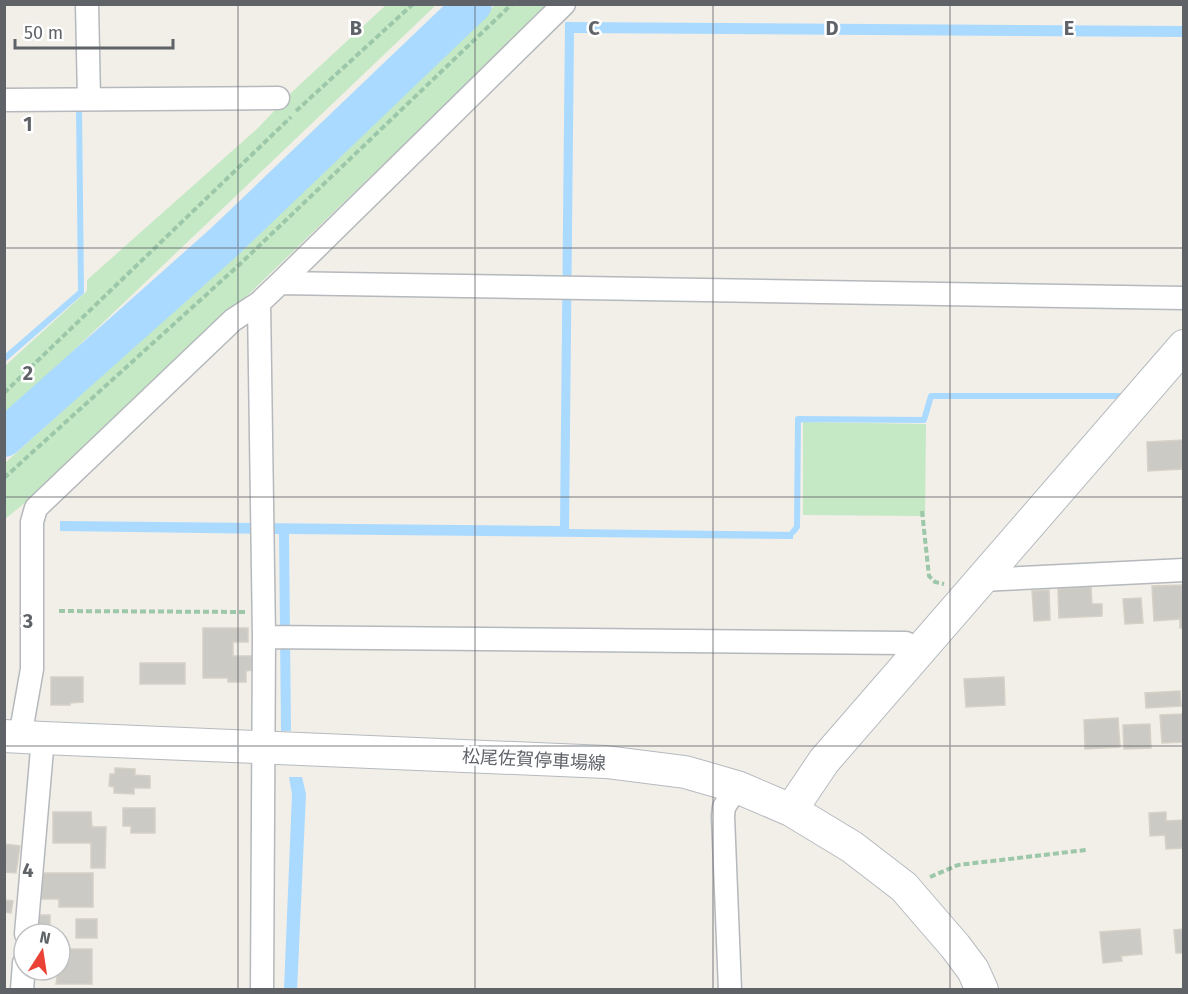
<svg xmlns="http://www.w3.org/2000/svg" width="1188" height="994" font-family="'Fira Sans','Noto Sans JP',sans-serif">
  <rect width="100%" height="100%" fill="#f1efe8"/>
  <path fill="#c5e8c5" d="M386,5H436L5,416V366L87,291V280L258,128L293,91Z
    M495,5H548L252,291L21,506L5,519L4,464L226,263Z
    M803,422L926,424L925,516L803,515Z"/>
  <path fill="#aadaff" d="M565,22L1183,26V37L574,33L569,529L793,532V539L289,534L291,731H281L279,534L60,531V521L560,526Z
    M289,777H302L306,794L297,990L284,989L292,794Z"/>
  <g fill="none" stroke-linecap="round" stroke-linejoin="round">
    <path stroke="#aadaff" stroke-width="6" d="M4,359L81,292L79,107
      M793,532L797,527L798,419L924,420L931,396H1119"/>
    <path stroke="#aadaff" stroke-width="38" d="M4,438L223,243L473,4"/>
  </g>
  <path fill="#cccac5" stroke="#d6d1c6" stroke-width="1.5" d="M1184,440V466H1182V469L1148,471L1147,442Z
    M1184,585V628H1180V619L1154,621L1152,586Z
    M1091,587L1092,604H1102V616L1059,618L1058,589Z
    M1049,590L1050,620L1034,621L1032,591Z
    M1141,598L1143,623L1125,624L1123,599Z
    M203,628H248V642H233V656H252V670L246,671V682H228V678H203Z
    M140,663H185V684H140Z
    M51,677H83V702L70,703V705H51Z
    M1004,677L1005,705L966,707L964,679Z
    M1180,691L1181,706L1146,708L1145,693Z
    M1184,714V742L1162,743L1160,715Z
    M1118,718L1120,747L1085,749L1084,720Z
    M1150,724L1151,748L1124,749L1123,725Z
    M115,768L135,769V775L150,776V788H134V794L114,793V787L109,786L110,774H115Z
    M123,808H155V833H131V826H123Z
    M53,812H91L92,827H106L105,868H91V843H53Z
    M1166,812V821L1184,820V848L1166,849L1165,835L1150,836L1149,813Z
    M4,844L20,846L16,873L4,872Z
    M37,873H93V907H59V899H37Z
    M4,900L13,901L11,913L4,912Z
    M34,915H50V934H35Z
    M76,919H97V938H76Z
    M1140,929L1142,954L1121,956L1122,961L1103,963L1100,932Z
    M1184,929V953H1176L1174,930Z
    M60,949H92V984H56L57,976L47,977V970H60Z"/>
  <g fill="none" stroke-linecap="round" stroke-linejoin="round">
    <defs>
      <path id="street" d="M87,4L89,99
        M4,100L278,98
        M280,283L1184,298
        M259,303L264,637L262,990
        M981,580L1184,570
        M264,637L906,643L919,651
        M20,737L32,669V522L36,508L233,320L259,303L280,283L564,4
        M26,934L43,738
        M22,990L24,963
        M730,990L723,816L724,807L737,787"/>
      <path id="secondary" d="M4,736L43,738L606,762L685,772L737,787L791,810L852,847L904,887L955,946L973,970L982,990
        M791,810L824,761L1184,346"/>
    </defs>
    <use href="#street" stroke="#b5b8bc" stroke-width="25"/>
    <use href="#secondary" stroke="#b6babf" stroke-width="34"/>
    <path stroke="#9cc7a9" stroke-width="4" stroke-dasharray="6 3" stroke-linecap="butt" d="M296,111L413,4
      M4,393L291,117
      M4,478L239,265L512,4
      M922,511L929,576L935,582L944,584
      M59,611L245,612
      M930,877L958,865L1086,850"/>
    <use href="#street" stroke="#fff" stroke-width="22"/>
    <use href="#secondary" stroke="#fff" stroke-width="32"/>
  </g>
  <path fill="none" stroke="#5f6368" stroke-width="1.5" stroke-opacity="0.55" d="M238,4V990M475,4V990M713,4V990M950,4V990M4,248H1184M4,497H1184M4,746H1184"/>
  <g text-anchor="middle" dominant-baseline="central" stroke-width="5" stroke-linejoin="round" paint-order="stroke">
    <g font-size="18" fill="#5f6368" stroke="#fff">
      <text transform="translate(534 760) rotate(3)">松尾佐賀停車場線</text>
    </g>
  </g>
  <g font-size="20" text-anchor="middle" font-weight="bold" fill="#5f6368" stroke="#fff" stroke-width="5" stroke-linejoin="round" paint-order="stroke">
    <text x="356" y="35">B</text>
    <text x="594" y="35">C</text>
    <text x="832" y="35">D</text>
    <text x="1069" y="35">E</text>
    <text x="28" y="131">1</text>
    <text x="28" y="380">2</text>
    <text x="28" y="628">3</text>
    <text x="28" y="877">4</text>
  </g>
  <rect width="1188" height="994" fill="none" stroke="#5f6368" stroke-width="12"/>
  <g transform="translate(42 952) rotate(12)"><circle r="28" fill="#ffffff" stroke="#bfc1c3" stroke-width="1.5"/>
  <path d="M0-4.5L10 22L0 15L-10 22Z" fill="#ea4335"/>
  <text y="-9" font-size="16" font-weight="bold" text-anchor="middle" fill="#5f6368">N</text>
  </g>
  <path d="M15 39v9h158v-9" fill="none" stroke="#5f6368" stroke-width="3"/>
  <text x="24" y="39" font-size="18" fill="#5f6368" stroke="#ffffff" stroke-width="4.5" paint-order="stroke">50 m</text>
</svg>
